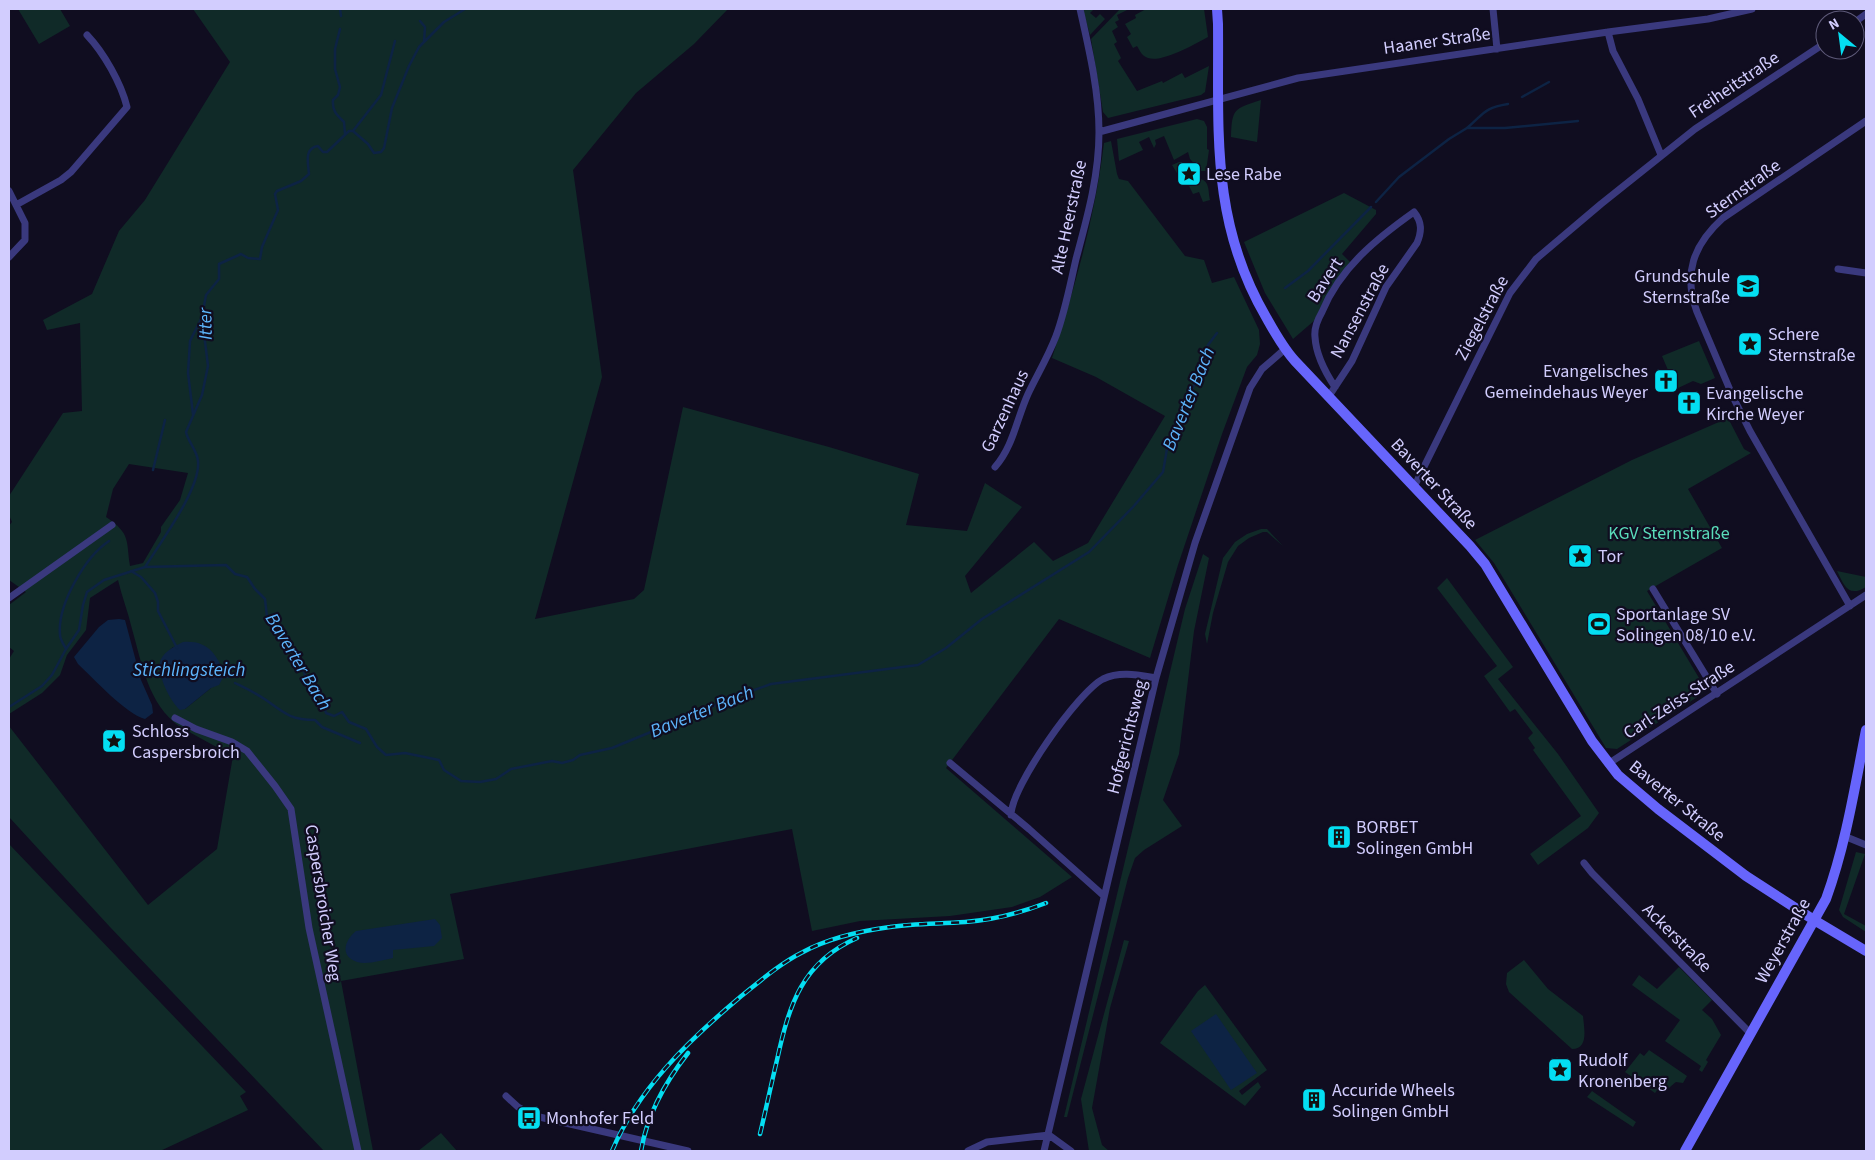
<svg xmlns="http://www.w3.org/2000/svg" width="1875" height="1160" font-family="'Source Sans 3',sans-serif">
  <rect width="100%" height="100%" fill="#100d20"/>
  <path fill="#102a28" fill-rule="evenodd" d="M18,9H60L70,26L39,44Z
    M193,9H728L694,44L636,93L573,170L602,377L535,619L634,599L644,590L683,407L829,447L919,474L906,525L967,531L985,483L1022,507L965,576L971,593L1034,542L1053,561L1088,543L1165,416L1096,377L1052,358C1075,287 1095,217 1104,143L1111,141L1117,174L1119,179L1128,181L1185,256L1204,260L1212,283L1234,277L1259,330L1260,344L1257,355L1247,367L1222,434L1178,565L1150,658L1059,619L946,768L1072,877L1040,897L1012,907L950,916L860,921L812,931L792,829L450,894L464,959L341,981L373,1151H324L110,927L9,817V726L148,905L217,849L233,756L180,727C148,704 142,664 132,629C128,612 122,597 118,580L90,598L86,630L67,655L60,675L42,693L9,714V659L14,651L9,647V605L26,592L9,580V526L12,522L9,515V496L63,413L82,411L80,323L47,330L43,320L92,294L119,231L145,200L230,62ZM129,464L188,473L180,500L161,527V532L143,563L130,566C126,540 131,534 106,517L113,489ZM173,647L211,688L185,709C166,688 147,671 173,647Z
    M1084,9H1094L1090,13L1096,18L1100,14L1105,19L1090,35L1084,14Z
    M1120,9H1129L1117,15L1119,20L1115,22L1118,27L1112,31L1117,42L1114,44L1121,58L1118,61L1137,91L1162,81L1163,83L1182,73L1185,78L1209,66L1205,92L1201,95L1108,118L1103,112L1091,39Z
    M1146,9H1204L1208,37C1195,44 1162,63 1148,58C1142,56 1140,51 1137,46L1133,48L1127,37L1131,34L1125,24L1136,18L1135,15Z
    M1261,100L1257,142L1231,137C1232,108 1234,109 1261,100Z
    M1197,119L1204,121L1207,127V149L1209,150L1206,171H1201L1190,159L1188,152L1174,160L1164,136L1155,140L1156,144L1154,148L1149,137L1139,142L1143,150L1119,161L1117,139Z
    M1179,162H1185L1197,172L1196,176L1183,183L1172,165Z
    M1200,179C1210,181 1208,191 1210,200L1203,202L1199,192L1193,194L1188,184Z
    M1344,193L1376,210V214L1342,254L1350,262L1330,289L1315,320L1293,339L1265,293L1244,242Z
    M1699,341L1715,378L1701,384L1693,381L1676,389L1662,356Z
    M1728,418L1744,449L1751,453L1688,489L1722,548L1647,591L1705,688L1702,694L1617,749L1606,748L1494,563L1475,540L1632,460Z
    M1261,529H1267L1283,546L1267,532H1263L1249,538L1238,546L1228,562L1213,613L1207,644L1205,634L1223,558L1235,542L1247,534Z
    M1203,554L1209,558L1194,631L1179,754L1163,800L1182,826L1144,850L1135,858L1128,878L1067,1117H1064L1185,609Z
    M1837,571L1866,577V587C1848,598 1844,585 1837,571Z
    M1447,578L1513,667L1498,679L1558,754L1599,813L1588,828L1538,865L1530,854L1581,816L1533,750L1535,748L1528,738L1533,733L1515,709L1510,712L1484,676L1497,666L1437,588Z
    M9,844L246,1092L240,1096L248,1110L160,1151H9Z
    M1856,852L1865,854L1844,914L1866,926V932L1843,917L1839,910Z
    M1124,940L1129,941L1110,1008L1092,1108L1102,1145L1109,1151H1089L1081,1099Z
    M1524,960L1548,989L1583,1016C1584,1028 1589,1049 1572,1049L1509,992L1506,984L1507,973Z
    M1679,967L1712,1000L1702,1010L1712,1019L1721,1035L1706,1060L1708,1062L1702,1072L1699,1070L1701,1066L1665,1041L1680,1020L1632,985L1639,975L1657,989Z
    M1205,985L1267,1070L1239,1091L1242,1095L1258,1082L1261,1087L1245,1106L1160,1043L1198,991Z
    M1649,1050L1687,1076L1683,1083L1676,1082C1670,1086 1666,1094 1658,1089L1655,1093L1625,1072L1640,1053L1644,1056Z
    M1557,1057L1569,1069L1562,1079L1557,1078L1547,1068Z
    M1592,1091L1636,1122L1633,1127L1587,1097Z
    M441,1133L457,1151H418Z"/>
  <path fill="#0d2344" d="M119,619L125,620L141,680L152,705L153,713L145,719C127,715 92,677 78,664L74,657L99,627L108,620Z
    M183,642C208,640 216,654 225,674L219,685L211,688L185,709L180,710C170,701 155,672 161,659C165,651 175,646 183,642Z
    M435,919L440,925L442,938L434,946L393,950V958C383,960 367,965 357,962C339,956 345,940 356,931Z
    M1216,1014L1257,1073L1231,1090L1191,1031Z"/>
  <g fill="none" stroke-linecap="round" stroke-linejoin="round">
    <path stroke="#0d2344" stroke-width="2.5" d="M340,9L341,16
      M420,21L425,27L424,42
      M340,29L335,49V69L340,87L338,95L333,100C332,111 337,115 344,122L345,134
      M1522,97L1549,82
      M1467,128C1484,114 1483,108 1508,104
      M353,131L381,95L395,41
      M1376,202L1399,177L1449,139L1467,128H1505L1578,121
      M1285,288L1308,271L1371,207
      M193,414L188,373L190,341L201,319
      M153,470L165,420
      M145,567L226,565L235,574L247,577L255,589L265,599L267,617L287,646L300,658L307,682L321,695L326,713L334,716L342,712L349,722L366,729L377,747L386,755L405,753L439,760L444,770L461,781L480,782L496,779L511,769L552,761L562,763L573,760L580,755L612,748L743,694L771,684L918,665L946,648L982,619L1089,552L1133,507L1163,472L1168,443L1183,423L1189,395L1204,367L1208,345L1217,333
      M131,571L141,577L155,593L158,602V611L177,648
      M66,649C64,645 60,639 60,635C57,605 85,557 109,541
      M222,673L228,677
      M235,683C245,688 256,693 266,700C284,713 291,720 315,720L322,727L360,743
      M9,707L42,686L52,675L66,649L79,630L83,605L87,592L104,580L145,567C160,543 201,488 198,461C197,450 188,442 186,432L202,395L208,366L202,317L206,295L219,279V264L241,254L248,258L260,259L262,247L278,210L275,194L277,191L301,181L309,174C308,163 304,148 318,146L323,152H327L349,131H353L368,144L374,153L381,152L384,148L392,108L409,66L419,47L444,22L465,9"/>
    <path stroke="#3a397e" stroke-width="7" d="M1493,9L1497,49
      M1855,22L1866,14
      M1608,32L1613,51L1638,99L1661,155
      M1099,132L1298,78L1608,32L1708,19L1752,9
      M9,191L25,223V240L9,257
      M16,205L61,180L71,172L127,107C121,83 104,53 87,35
      M1838,269L1866,273
      M1329,396L1352,361L1386,287L1417,243C1422,231 1422,222 1414,212C1376,239 1340,268 1322,312C1318,319 1314,329 1315,337C1316,355 1325,372 1335,387
      M995,467C1013,447 1017,418 1028,394C1037,375 1048,357 1056,336C1065,312 1070,285 1076,259C1087,218 1099,176 1099,132C1099,91 1089,49 1080,9
      M1414,487L1510,293L1536,259L1601,204L1695,129L1825,43
      M1653,589L1717,694
      M9,598L112,525
      M1850,606L1750,431L1733,397L1697,312C1683,274 1693,245 1723,218L1866,121
      M175,718L196,729L232,742L247,751L275,786L291,809L309,928L358,1151
      M950,763L1029,829L1104,896
      M1608,764L1866,595
      M1011,815C1011,787 1078,692 1103,679C1120,671 1138,675 1156,678
      M1844,836L1866,845
      M1584,863L1592,873L1751,1034
      M506,1096L518,1107L535,1116L688,1151
      M1049,1135L1071,1151
      M968,1151L987,1142L1049,1135
      M1044,1151L1156,678L1195,543L1250,388L1262,369L1285,349"/>
    <path stroke="#6765fc" stroke-width="10" d="M1217,9L1218,24C1219,130 1210,221 1266,317C1275,333 1283,348 1295,361L1470,546L1485,564L1592,741L1618,775L1658,809L1746,876L1814,920L1866,951
      M1685,1151L1826,899C1846,844 1855,786 1866,730"/>
    <defs>
      <path id="rail" d="M760,1134C766,1109 771,1085 777,1060C789,1005 802,962 857,938
        M612,1151C638,1089 688,1041 739,998C759,982 779,964 803,952C829,938 860,931 890,927C915,923 940,924 965,922C993,920 1020,913 1046,903
        M641,1151C647,1115 666,1081 688,1053"/>
    </defs>
    <use href="#rail" stroke="#04def2" stroke-width="4.5"/>
    <use href="#rail" stroke="#100d20" stroke-width="2.5" stroke-dasharray="8" stroke-linecap="butt"/>
  </g>
  <defs>
    <symbol id="sight-square" viewBox="-11 -11 22 22"><rect x="-9" y="-9" width="18" height="18" rx="4" fill="#04def2" stroke="#100d20"/><path d="M0-6L1.8-2.2L6-1.7L2.9 1.2L3.7 5.4L0 3.3L-3.7 5.4L-2.9 1.2L-6-1.7L-1.8-2.2Z" fill="#111"/></symbol>
    <symbol id="school-square" viewBox="-11 -11 22 22"><rect x="-9" y="-9" width="18" height="18" rx="4" fill="#04def2" stroke="#100d20"/><path d="M0-5L7-2L0 1L-7-2ZM-4 1L0 2.5L4 1V4Q0 6-4 4Z" fill="#111"/></symbol>
    <symbol id="church-square" viewBox="-11 -11 22 22"><rect x="-9" y="-9" width="18" height="18" rx="4" fill="#04def2" stroke="#100d20"/><path d="M-1.2-6h2.4v3.5h3.3v2.4h-3.3V6h-2.4V-.1h-3.3v-2.4h3.3Z" fill="#111"/></symbol>
    <symbol id="stadium-square" viewBox="-11 -11 22 22"><rect x="-9" y="-9" width="18" height="18" rx="4" fill="#04def2" stroke="#100d20"/><path d="M0-5a6.5 5 0 1 0 0 10a6.5 5 0 1 0 0-10ZM-3.5-1.8h7v3.6h-7Z" fill="#111"/></symbol>
    <symbol id="building-square" viewBox="-11 -11 22 22"><rect x="-9" y="-9" width="18" height="18" rx="4" fill="#04def2" stroke="#100d20"/><path d="M-4-6H4V6H1V3H-1V6H-4ZM-2.5-4.3h1.7v1.8h-1.7ZM.8-4.3h1.7v1.8H.8ZM-2.5-1h1.7V.8h-1.7ZM.8-1h1.7V.8H.8Z" fill="#111"/></symbol>
    <symbol id="bus-square" viewBox="-11 -11 22 22"><rect x="-9" y="-9" width="18" height="18" rx="4" fill="#04def2" stroke="#100d20"/><path d="M-5-6H5V4H4V6H2V4H-2V6H-4V4H-5ZM-3.5-4V0h7V-4ZM-3.5 1.2v1.5H-2V1.2ZM2 1.2v1.5H3.5V1.2Z" fill="#111"/></symbol>
  </defs>
  <g fill-rule="evenodd">
    <use href="#sight-square" x="1175" y="160" width="28" height="28"/>
    <use href="#school-square" x="1734" y="272" width="28" height="28"/>
    <use href="#sight-square" x="1736" y="330" width="28" height="28"/>
    <use href="#church-square" x="1652" y="367" width="28" height="28"/>
    <use href="#church-square" x="1675" y="389" width="28" height="28"/>
    <use href="#sight-square" x="1566" y="542" width="28" height="28"/>
    <use href="#stadium-square" x="1585" y="610" width="28" height="28"/>
    <use href="#sight-square" x="100" y="727" width="28" height="28"/>
    <use href="#building-square" x="1325" y="823" width="28" height="28"/>
    <use href="#sight-square" x="1546" y="1056" width="28" height="28"/>
    <use href="#building-square" x="1300" y="1086" width="28" height="28"/>
    <use href="#bus-square" x="515" y="1104" width="28" height="28"/>
  </g>
  <g text-anchor="middle" dominant-baseline="central" stroke-width="4.5" stroke-linejoin="round" paint-order="stroke">
    <g font-size="18" fill="#d2cdfe" stroke="#100d20">
      <text transform="translate(1437 41) rotate(-8)">Haaner Straße</text>
      <text transform="translate(1734 85) rotate(-34)">Freiheitstraße</text>
      <text transform="translate(1743 189) rotate(-36)">Sternstraße</text>
      <text transform="translate(1069 217) rotate(-78)">Alte Heerstraße</text>
      <text transform="translate(1325 280) rotate(-57)">Bavert</text>
      <text transform="translate(1360 311) rotate(-62)">Nansenstraße</text>
      <text transform="translate(1482 318) rotate(-62)">Ziegelstraße</text>
      <text transform="translate(1005 411) rotate(-65)">Garzenhaus</text>
      <text transform="translate(1434 484) rotate(47)">Baverter Straße</text>
      <text transform="translate(1679 700) rotate(-33)">Carl-Zeiss-Straße</text>
      <text transform="translate(1127 737) rotate(-76)">Hofgerichtsweg</text>
      <text transform="translate(1677 801) rotate(39)">Baverter Straße</text>
      <text transform="translate(323 903) rotate(81)">Caspersbroicher Weg</text>
      <text transform="translate(1677 938) rotate(45)">Ackerstraße</text>
      <text transform="translate(1783 941) rotate(-61)">Weyerstraße</text>
    </g>
    <g font-size="18" fill="#d2cdfe" stroke="#100d20" text-anchor="start">
      <text x="1206" y="174">Lese Rabe</text>
      <text x="1730" y="276" text-anchor="end">Grundschule<tspan x="1730" dy="21">Sternstraße</tspan></text>
      <text x="1768" y="334">Schere<tspan x="1768" dy="21">Sternstraße</tspan></text>
      <text x="1648" y="371" text-anchor="end">Evangelisches<tspan x="1648" dy="21">Gemeindehaus Weyer</tspan></text>
      <text x="1706" y="393">Evangelische<tspan x="1706" dy="21">Kirche Weyer</tspan></text>
      <text x="1598" y="556">Tor</text>
      <text x="1616" y="614">Sportanlage SV<tspan x="1616" dy="21">Solingen 08/10 e.V.</tspan></text>
      <text x="132" y="731">Schloss<tspan x="132" dy="21">Caspersbroich</tspan></text>
      <text x="1356" y="827">BORBET<tspan x="1356" dy="21">Solingen GmbH</tspan></text>
      <text x="1578" y="1060">Rudolf<tspan x="1578" dy="21">Kronenberg</tspan></text>
      <text x="1332" y="1090">Accuride Wheels<tspan x="1332" dy="21">Solingen GmbH</tspan></text>
      <text x="546" y="1118">Monhofer Feld</text>
    </g>
    <g font-size="18" fill="#5adcba" stroke="#100d20">
      <text x="1669" y="533">KGV Sternstraße</text>
    </g>
    <g font-size="19" font-style="italic" fill="#5db5fc" stroke="#100d20">
      <text transform="translate(206 324) rotate(-91)">Itter</text>
      <text transform="translate(1189 399) rotate(-68)">Baverter Bach</text>
      <text transform="translate(298 662) rotate(59)">Baverter Bach</text>
      <text x="189" y="670">Stichlingsteich</text>
      <text transform="translate(702 712) rotate(-22)">Baverter Bach</text>
    </g>
  </g>
  <rect width="1875" height="1160" fill="none" stroke="#d2cdfe" stroke-width="20"/>
  <g transform="translate(1840 35) rotate(331)"><circle r="24" fill="#100d20" stroke="#5e5a79"/>
  <path d="M0-4L9 19L0 12L-9 19Z" fill="#04def2"/>
  <text y="-8" font-size="14" font-weight="bold" text-anchor="middle" fill="#d2cdfe">N</text>
  </g>
</svg>
